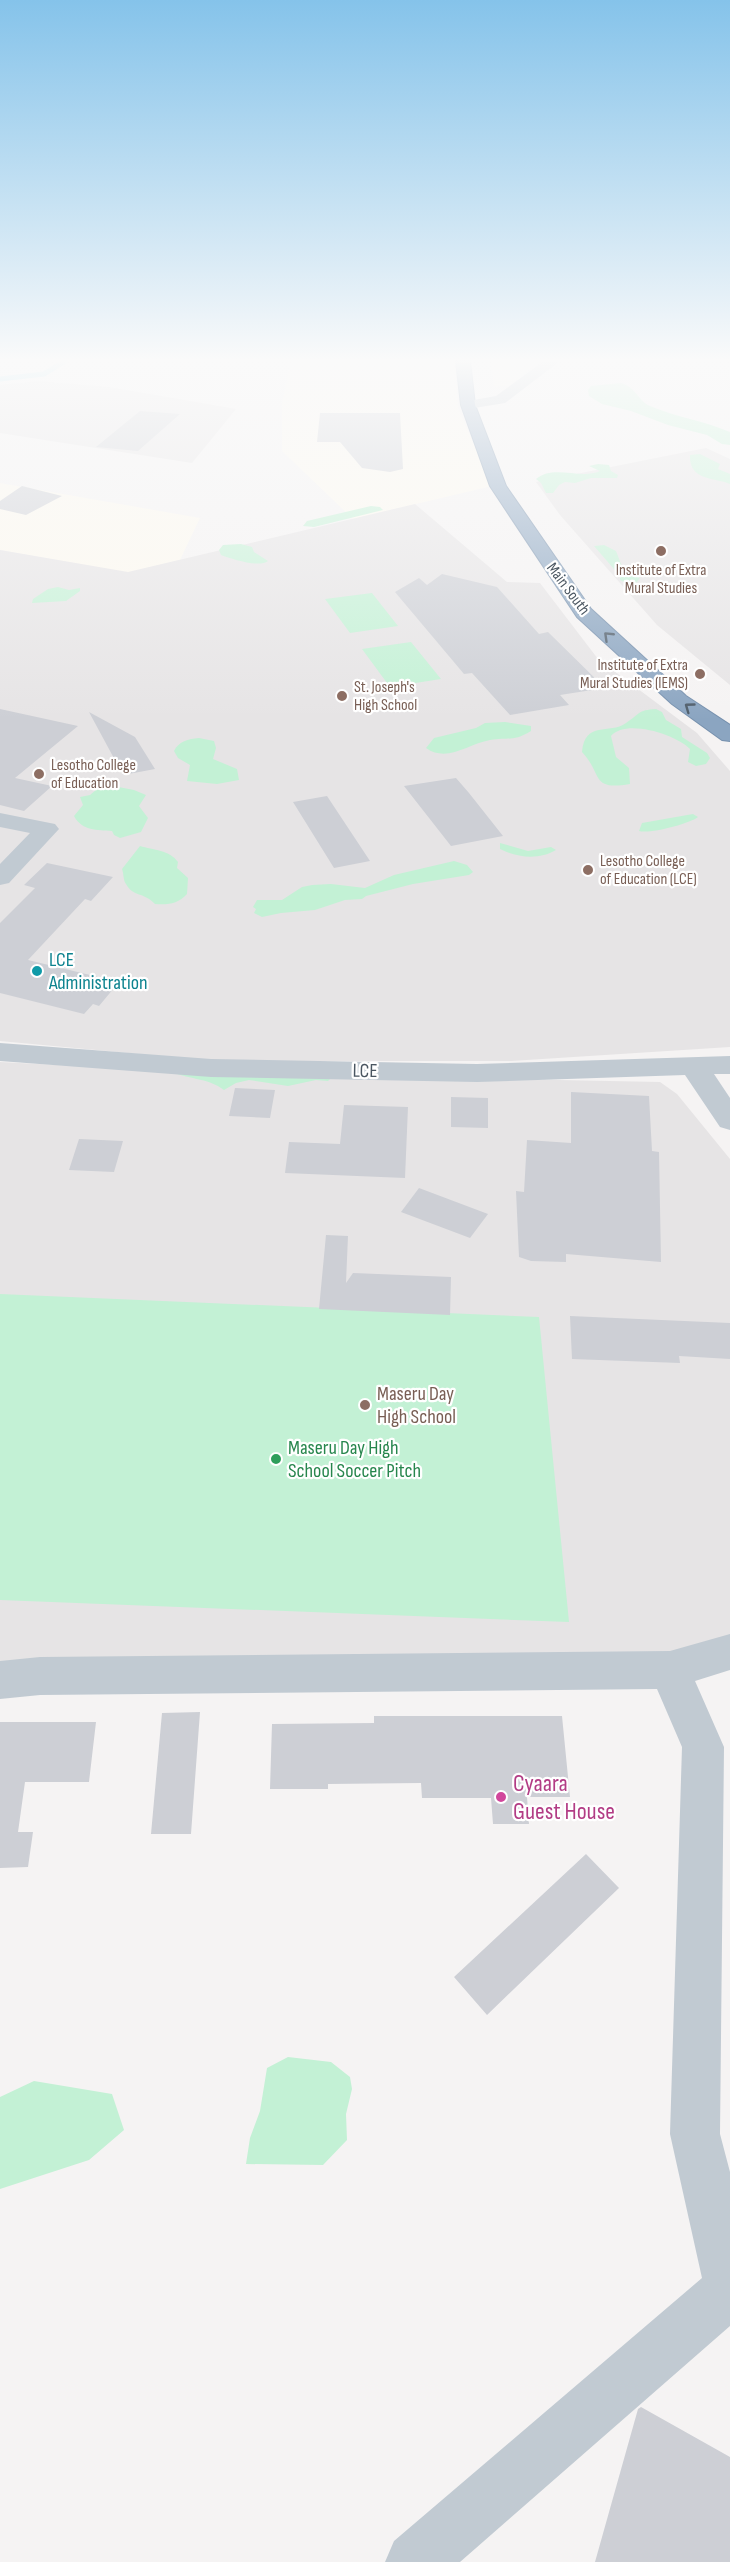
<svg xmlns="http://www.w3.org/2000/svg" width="730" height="2562" font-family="'Sofia Sans Condensed',sans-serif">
  <rect width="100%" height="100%" fill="#f5f3f3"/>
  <path fill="#fdf9ef" d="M291,361H455L458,408L492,486L353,519L282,451V403Z
    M491,361H539L511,385L494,387Z
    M0,483L200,518L180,560L128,573L0,550Z"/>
  <path fill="#e6e4e5" d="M38,381L109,387L236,409L192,463L0,433V385Z
    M706,448L730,459V685L657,625L560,515L536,482Z
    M415,504L507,582L540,583L598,659L697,733L730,771V1047L511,1061H214L0,1041V550L128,572Z
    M0,1062L210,1073L660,1082L677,1094L730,1159V1652L0,1673Z"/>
  <path fill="#c3f1d5" d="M621,383C637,388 638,401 650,406C676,417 704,421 730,432V445L722,444L707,435L668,425L631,411L602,404L589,396L588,390L591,386Z
    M700,454L720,464L718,469L730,474V484C713,477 689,481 690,455Z
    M598,464L609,465L611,471L618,475L617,478H591L575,483L565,482L559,485L553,493H546L541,483L536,479C554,464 580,480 600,471L589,466Z
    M371,506L380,507L383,510L314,527L303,526L307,521Z
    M241,544L252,547L254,552L268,561C259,568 232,559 221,555L219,550L223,545Z
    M604,545L616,551C623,568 621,571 640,578L636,583H626L620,580V576L594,546Z
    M58,587L69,590L80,588V591L66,601L32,603L33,599L48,589Z
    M372,593L398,626L350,633L325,599Z
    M411,642L441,679L390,687L362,649Z
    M656,709L662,712L666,720L681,729L682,737L707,753L710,758L706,764L696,766L688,762L690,749C677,735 626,718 611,736L616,757L629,768L630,784C590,791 603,774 582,752C585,720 609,735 626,723C640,714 637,710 656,709Z
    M505,722L531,726V731C513,742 509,737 490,740C468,744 447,763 426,748L434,738L476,728L485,723Z
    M199,738L214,741L216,748L213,759L237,769L239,780L217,784L187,781L190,765L178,758L174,751C179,741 188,739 199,738Z
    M103,784L134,790L146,795L139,806L148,818L141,832L120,838L114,835L112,831C97,830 82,831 74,816L83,805L80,797L90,795Z
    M693,814L698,817C689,824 650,834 639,831L642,823Z
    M500,843L528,851L551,847L556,850C539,860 518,858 500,849Z
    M140,846C153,850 170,850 178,862L177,868L188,878L187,894C178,904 168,905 155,904C144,892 133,897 126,884C123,880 124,874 122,869Z
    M454,861L467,865L473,872L469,875L413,884L366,896L362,899L345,900L315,910L281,913L262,917L254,913L256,909L253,907L257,900H282L302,887L312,885L331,884L365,888L394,875Z
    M168,1070L333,1076L328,1081L316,1080L288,1086L249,1080L236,1083L224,1090C207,1077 187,1080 168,1070Z
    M0,1294L539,1317L569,1622L0,1600Z
    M288,2057L331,2062L350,2077L352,2089L346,2114L347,2140L323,2165L246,2164L250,2138L260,2111L267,2068Z
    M34,2081L112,2094L124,2130L89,2160L0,2189V2097Z"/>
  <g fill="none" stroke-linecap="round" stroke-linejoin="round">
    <path stroke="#90daee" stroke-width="5" d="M0,379L44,374L65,361"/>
  </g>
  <path fill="#cdcfd5" d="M140,411L180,414L138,451L96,447Z
    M320,413H400L403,469L390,472L362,468L340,442H317Z
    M22,486L62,496L26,515L0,509V501Z
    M442,574L497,587L539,634L548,632L605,688L560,695L569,705L510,715L472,673L464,674L395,592L419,578L427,585Z
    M0,709L78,726L15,778L52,786L24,811L0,805Z
    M89,712L135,737L155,769L123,775Z
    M456,778L469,793L503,836L451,846L404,786Z
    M327,796L370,861L334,868L293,802Z
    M47,863L113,877L91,901L85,899L28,960L119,982L99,1006L93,1004L84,1014L0,993V923L35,888L24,885Z
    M235,1088L275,1090L270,1118L229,1116Z
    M571,1092L649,1096L652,1151L659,1152L661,1262L566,1254V1262L531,1261L519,1257L516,1191L524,1192L527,1140L571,1143Z
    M451,1097L488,1098V1128L451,1127Z
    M344,1105L408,1107L405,1178L285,1173L289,1142L340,1144Z
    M79,1139L123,1141L114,1172L69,1170Z
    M419,1188L488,1214L470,1238L401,1212Z
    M326,1235L348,1236L346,1283L353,1273L451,1277L450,1315L319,1309Z
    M570,1316L730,1323V1359L679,1356L680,1363L572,1359Z
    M200,1712L191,1834H151L162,1713Z
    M374,1716H562L570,1797H527L529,1824H493L491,1798H422L421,1783L328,1784V1789H270L272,1724L374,1723Z
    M0,1722H96L89,1782H25L18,1832H33L28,1867L0,1868Z
    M586,1854L619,1888L487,2015L454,1977Z
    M641,2407L730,2457V2562H595L638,2409Z"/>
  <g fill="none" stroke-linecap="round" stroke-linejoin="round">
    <defs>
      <path id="highway" d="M456,361H470L475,405L506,486L591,609L686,696L730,725V741L722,740L672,704L577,617L490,486L461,405Z"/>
    </defs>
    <use href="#highway" stroke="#7690ad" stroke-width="2"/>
    <path fill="#c1cad2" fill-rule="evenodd" d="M544,361H560L505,403L468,409L461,405L468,401L496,396Z
      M0,813L55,824L59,829L9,883L0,885V864L30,833L0,827Z
      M0,1043L211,1059L477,1064L730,1056V1074H714L730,1098V1130L720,1127L685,1075L477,1082L211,1077L0,1061Z
      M730,1634V1670L695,1681L724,1747L720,2134L730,2172V2326L460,2562H385L394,2541L702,2278L670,2134L682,1747L657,1689L40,1695L0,1699V1661L40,1657L670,1651Z"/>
    <use href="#highway" fill="#8ba5c1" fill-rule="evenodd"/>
  </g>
  <defs><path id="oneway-chevron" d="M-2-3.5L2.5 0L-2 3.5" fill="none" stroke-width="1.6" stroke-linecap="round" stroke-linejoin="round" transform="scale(1.5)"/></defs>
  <g stroke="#505e6b">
    <use href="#oneway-chevron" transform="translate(608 636) rotate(-136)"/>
    <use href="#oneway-chevron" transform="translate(689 707) rotate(-144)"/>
  </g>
  <linearGradient id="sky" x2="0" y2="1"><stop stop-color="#85c3ea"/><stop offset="0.5" stop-color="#fafafa"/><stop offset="1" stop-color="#fafafa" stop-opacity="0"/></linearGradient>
  <rect width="730" height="720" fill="url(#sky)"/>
  <g fill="#8d6e63" stroke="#fff" stroke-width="2">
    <circle cx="661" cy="551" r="6"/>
    <circle cx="700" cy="674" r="6"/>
    <circle cx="342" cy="696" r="6"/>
    <circle cx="39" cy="774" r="6"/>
    <circle cx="588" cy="870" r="6"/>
    <circle cx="365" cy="1405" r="6"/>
  </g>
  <circle fill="#0f9aa8" stroke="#fff" stroke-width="2" cx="37" cy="971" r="6"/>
  <circle fill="#2e9e5b" stroke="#fff" stroke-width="2" cx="276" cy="1459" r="6"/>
  <circle fill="#d1479c" stroke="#fff" stroke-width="2" cx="501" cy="1797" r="6"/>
  <g text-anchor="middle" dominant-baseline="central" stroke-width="4.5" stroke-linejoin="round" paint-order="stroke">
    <g font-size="16" fill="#785e54" stroke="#fff" text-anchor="start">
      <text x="661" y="570" text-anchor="middle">Institute of Extra<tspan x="661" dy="18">Mural Studies</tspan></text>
      <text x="688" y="665" text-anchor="end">Institute of Extra<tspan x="688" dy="18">Mural Studies (IEMS)</tspan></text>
      <text x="354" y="687">St. Joseph's<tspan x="354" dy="18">High School</tspan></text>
      <text x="51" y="765">Lesotho College<tspan x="51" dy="18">of Education</tspan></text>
      <text x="600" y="861">Lesotho College<tspan x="600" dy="18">of Education (LCE)</tspan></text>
    </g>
    <g font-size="16" fill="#4a5661" stroke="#fff">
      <text transform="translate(568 589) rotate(53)">Main South</text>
    </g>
    <g font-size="20" fill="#0d838f" stroke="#fff" text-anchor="start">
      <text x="49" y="960">LCE<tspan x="49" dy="23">Administration</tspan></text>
    </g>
    <g font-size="20" fill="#4a5661" stroke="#fff">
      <text transform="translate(365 1071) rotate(1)">LCE</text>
    </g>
    <g font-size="20" fill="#785e54" stroke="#fff" text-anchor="start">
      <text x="377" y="1394">Maseru Day<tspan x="377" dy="23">High School</tspan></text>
    </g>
    <g font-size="20" fill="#27864d" stroke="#fff" text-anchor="start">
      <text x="288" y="1448">Maseru Day High<tspan x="288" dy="23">School Soccer Pitch</tspan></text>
    </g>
    <g font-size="24" fill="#b23c85" stroke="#fff" text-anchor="start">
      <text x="513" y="1783">Cyaara<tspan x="513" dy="28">Guest House</tspan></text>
    </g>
  </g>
</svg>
